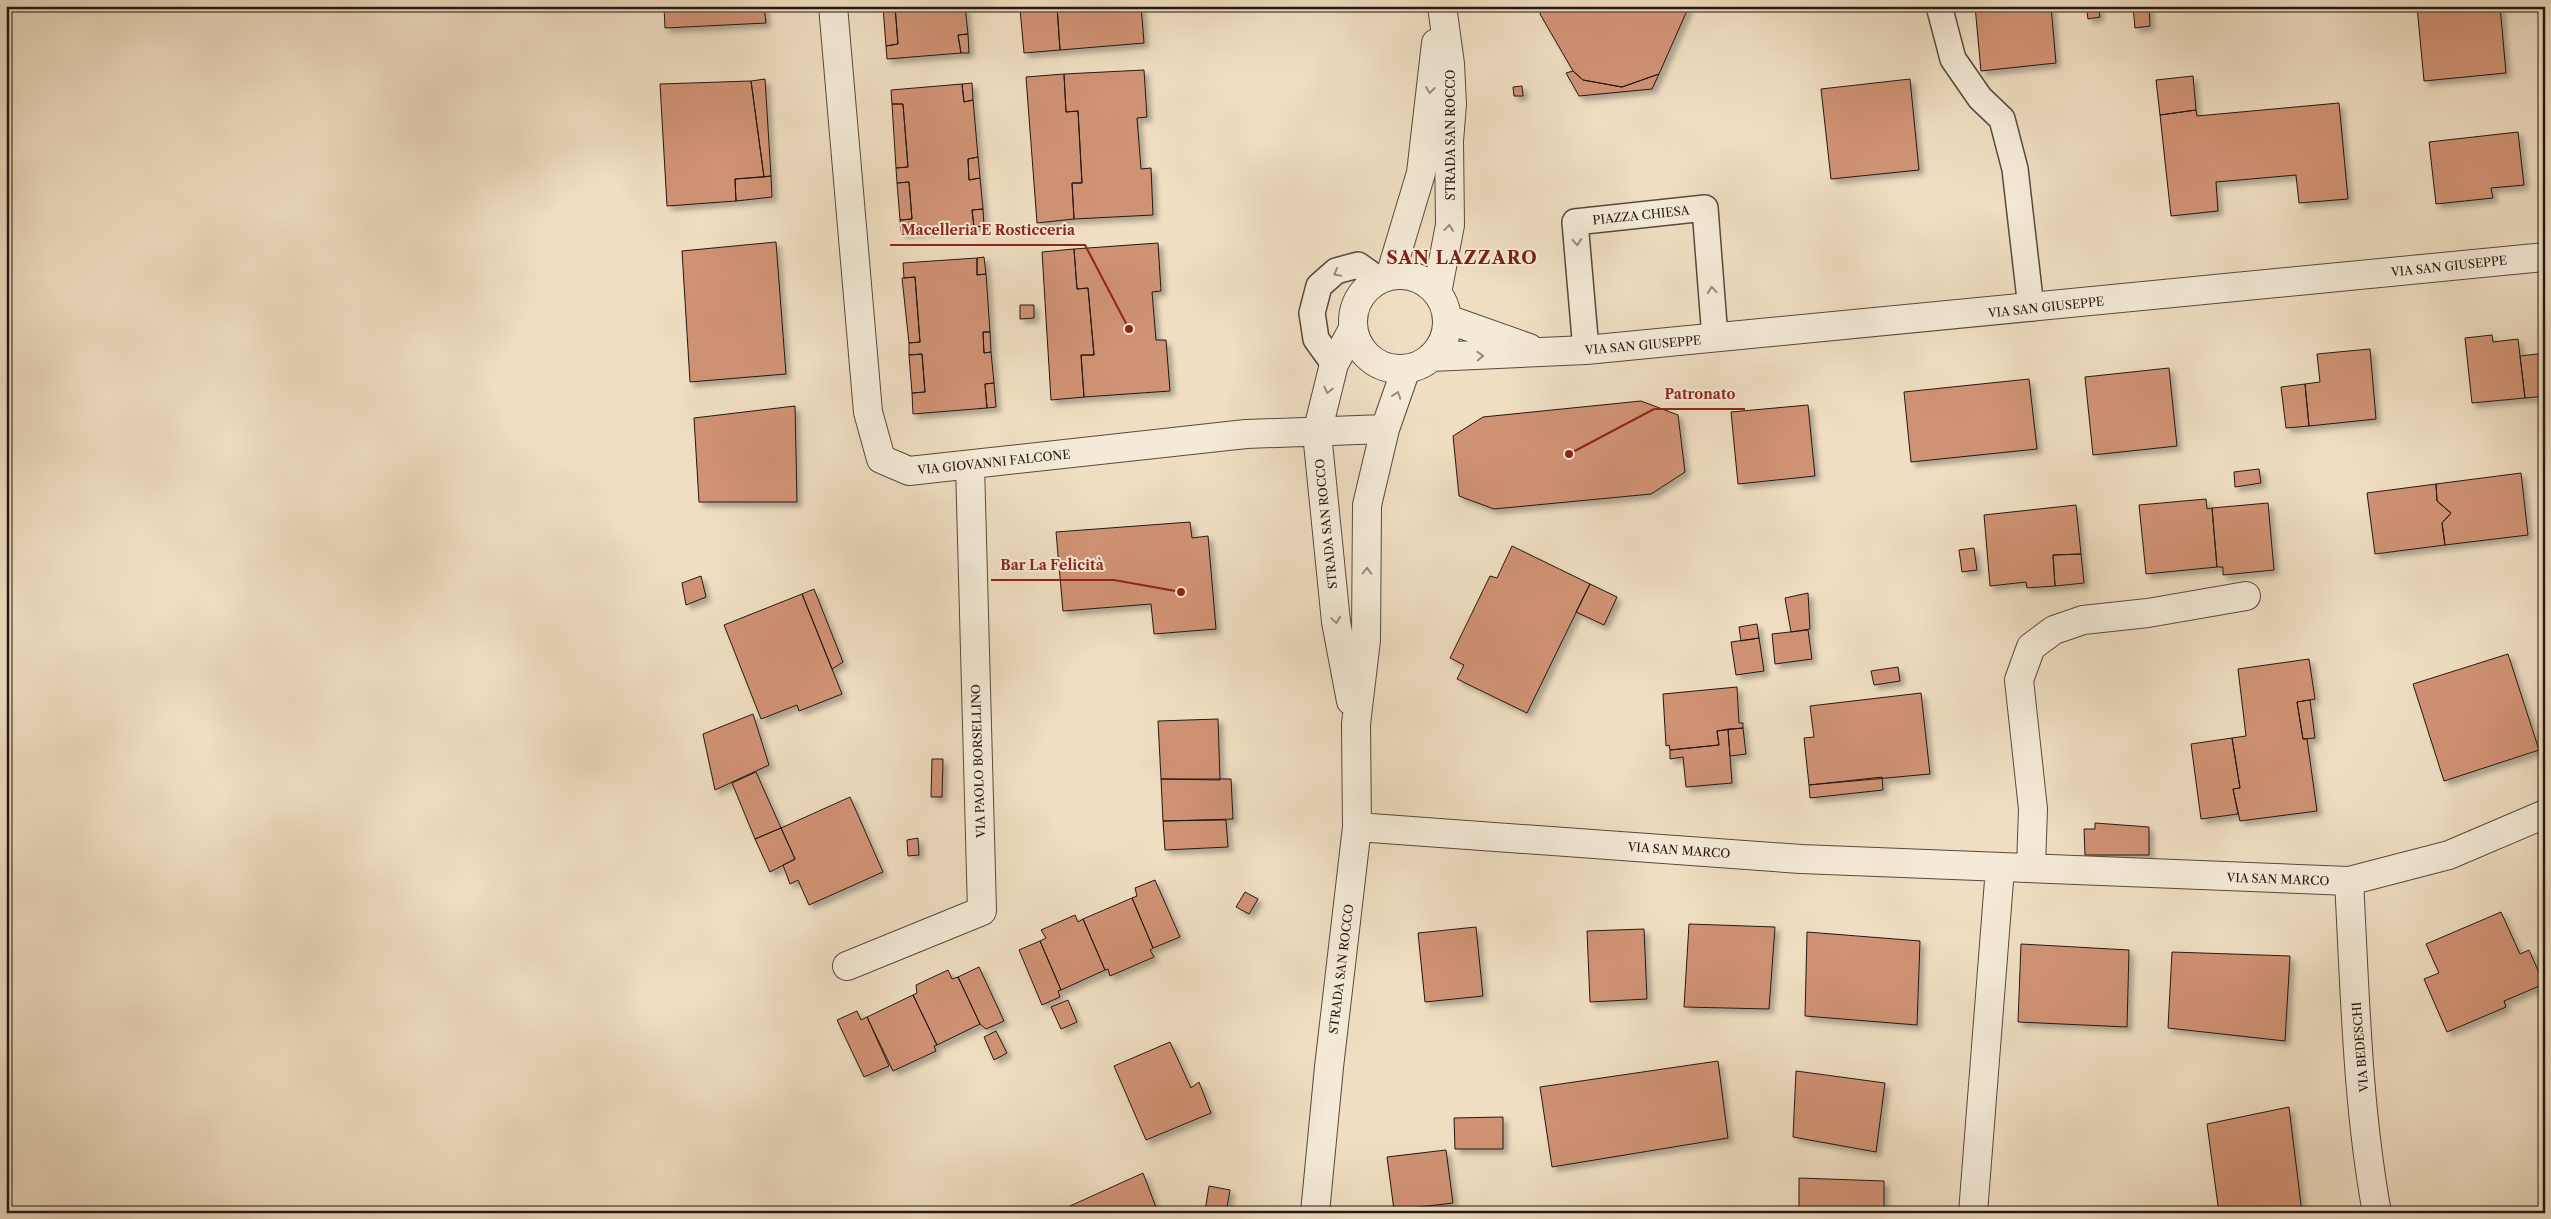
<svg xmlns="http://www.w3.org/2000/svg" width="2551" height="1219" font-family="'Libre Caslon Text',serif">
  <defs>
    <filter id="shadow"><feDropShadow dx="4.5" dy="4.5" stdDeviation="2.5" flood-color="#0004"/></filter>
  </defs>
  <rect width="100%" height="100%" fill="#efdec1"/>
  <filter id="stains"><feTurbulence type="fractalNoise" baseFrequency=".004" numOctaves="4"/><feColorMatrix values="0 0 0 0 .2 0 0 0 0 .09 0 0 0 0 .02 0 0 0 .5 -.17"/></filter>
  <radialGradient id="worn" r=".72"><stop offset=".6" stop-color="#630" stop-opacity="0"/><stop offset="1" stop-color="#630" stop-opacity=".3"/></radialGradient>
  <path fill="#d09274" stroke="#241713" filter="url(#shadow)" d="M664,6H764L766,23L665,28Z
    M883,6H965L968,34L958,35L961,53L887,59L886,46L898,44L895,7Z
    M1042,6H1057L1060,50L1024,53L1020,9Z
    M1057,6H1141L1144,43L1060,50Z
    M1542,6H1689L1659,74L1622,87L1583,80L1573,71L1540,14Z
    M1975,6H2051L2056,63L1981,71Z
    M2086,6H2098L2100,17L2088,19Z
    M2133,6H2149L2150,26L2135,28Z
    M2417,6H2500L2506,73L2424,81Z
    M883,7H895L898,44L886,46Z
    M968,34L969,53H961L958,35Z
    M1144,70L1147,117L1137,118L1141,169L1151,168L1153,215L1074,219L1072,183H1082L1078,111L1066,112L1064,74Z
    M1573,71L1583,80L1622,87L1659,74L1652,89L1579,96L1566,73Z
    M1064,74L1066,112L1078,111L1082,183H1072L1074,219L1037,223L1026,77Z
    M2193,76L2196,110L2160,115L2156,80Z
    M765,79L771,176L764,177L751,81Z
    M1910,79L1919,170L1831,179L1821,89Z
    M751,81L764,177L735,179L736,201L667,206L660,84Z
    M972,83L973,100L964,102L962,84Z
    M962,84L964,102L973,100L978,157L968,159L969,180L980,178L983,209L972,210L974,227L901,233L900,220L912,219L909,182L897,183L896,168L908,167L903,104H892L891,90Z
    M1522,86L1523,96H1514L1513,87Z
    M2339,103L2348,199L2299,203L2296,175L2216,182L2218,211L2171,216L2160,115L2196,110L2197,116Z
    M892,104H903L908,167L896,168Z
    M2518,132L2524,185L2491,188L2493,198L2436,204L2429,142Z
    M978,157L980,178L969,180L968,159Z
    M771,176L772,197L736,201L735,179Z
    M909,182L912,219L900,220L897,183Z
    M983,209L984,226L974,227L972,210Z
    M776,242L786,374L690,382L682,251Z
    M1158,243L1161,291L1152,292L1156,340H1166L1170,391L1084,397L1081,355H1094L1088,288L1077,289L1074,249Z
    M1074,249L1077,289L1088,288L1094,355H1081L1084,397L1051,400L1042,252Z
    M984,257L986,274L977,275V258Z
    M977,258V275L986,274L990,332H983L984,353L991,352L994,383L985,384L987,408L913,414L912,393L925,392L922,354L909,355V343L920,342L915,277L904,278L903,263Z
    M915,277L920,342L909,343L902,278Z
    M1020,305H1034V318L1020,319Z
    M983,332H990L991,352L984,353Z
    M2492,335L2493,342L2518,339L2525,398L2472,403L2465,338Z
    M2370,349L2376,419L2309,426L2305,384L2320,382L2317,354Z
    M2545,353V396L2525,398L2520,356Z
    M922,354L925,392L912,393L909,355Z
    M2169,368L2177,446L2093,455L2085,377Z
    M2029,379L2037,449L1911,462L1904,392Z
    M994,383L996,407L987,408L985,384Z
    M2305,384L2309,426L2286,428L2281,387Z
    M1641,401L1678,415L1685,472L1651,494L1494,509L1459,496L1453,436L1483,417Z
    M1808,405L1815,476L1738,484L1731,412Z
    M795,406L797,502H699L694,418Z
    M2259,469L2261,483L2235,487L2234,472Z
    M2521,473L2528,535L2445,545L2442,523L2451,513L2437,501L2436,484Z
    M2436,484L2437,501L2451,513L2442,523L2445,545L2375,554L2367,493Z
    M2206,499L2207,509L2212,508L2217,567L2146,574L2139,505Z
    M2268,503L2274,570L2223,575V567H2217L2212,508Z
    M2076,505L2081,554L2053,555L2055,586L2027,588L2026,582L1990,586L1984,515Z
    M1190,522L1192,538L1208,536L1216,629L1154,634L1151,604L1063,611L1056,532Z
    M1512,546L1590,584L1527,713L1457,679L1464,665L1450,658L1490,576L1497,578Z
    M1974,548L1977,570L1962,572L1959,550Z
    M2081,554L2084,583L2055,586L2053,555Z
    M701,576L706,597L686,605L682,583Z
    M1590,584L1617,597L1604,625L1576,612Z
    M814,589L843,662L832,669L802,594Z
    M1808,593L1810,629L1791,632L1785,598Z
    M802,594L842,694L799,711L797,705L761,719L724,625Z
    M1757,624L1759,638L1741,641L1739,627Z
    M1808,630L1812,659L1775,664L1772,634Z
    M1759,638L1764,671L1736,675L1731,642Z
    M2508,654L2539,750L2444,781L2413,684Z
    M2309,659L2315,699L2297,702L2303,739H2307L2317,811L2240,821L2233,789L2240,788L2232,738L2246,736L2238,669Z
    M1898,667L1900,681L1874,685L1871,671Z
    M1737,687L1739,723H1743V728L1717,731L1719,745L1670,750L1669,745L1666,746L1663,694Z
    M1921,693L1930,774L1809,785L1804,738L1814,737L1810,706Z
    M2310,700L2315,738L2303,739L2297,702Z
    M753,714L769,765L715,790L703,734Z
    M1218,719L1220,780L1161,779L1158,721Z
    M1743,728L1746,754L1730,756L1728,729Z
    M1728,729L1732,783L1686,787L1683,757L1670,759V750L1719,745L1717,731Z
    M2232,738L2240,788L2233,789L2238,814L2201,819L2191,744Z
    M932,759H943L942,797H931Z
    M756,772L781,828L755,839L732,783Z
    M1882,777L1883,790L1810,798L1809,785Z
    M1161,779H1231L1233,819L1163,821Z
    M850,797L883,872L809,905L798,880L790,884L783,865L795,859L781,828Z
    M1226,820L1228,847L1165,850L1163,821Z
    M2095,823L2149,827V855H2085L2084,829H2095Z
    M781,828L795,859L770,872L755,839Z
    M918,838L919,855L908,856L907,840Z
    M1155,880L1180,937L1153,948L1132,898L1137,896L1135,888Z
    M1245,892L1258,899L1249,914L1236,907Z
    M1132,898L1153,948L1150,950L1154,957L1110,976L1108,969L1105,970L1083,919Z
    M2501,912L2520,954L2529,950L2544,984L2504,1001L2506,1007L2447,1032L2424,979L2439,973L2426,944Z
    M1075,915L1078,922L1083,919L1105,970L1061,990L1040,941L1046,938L1041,930Z
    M1689,924L1775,927L1769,1009L1684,1007Z
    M1476,927L1483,996L1425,1002L1418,933Z
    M1644,929L1647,999L1590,1002L1587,931Z
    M1807,932L1920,941L1917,1025L1805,1016Z
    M1040,941L1061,990L1058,991L1060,997L1042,1005L1019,950Z
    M2021,944L2129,950L2127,1027L2018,1022Z
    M2172,952L2290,956L2285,1041L2168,1028Z
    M979,967L1004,1021L986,1029L980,1024L958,977Z
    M948,970L952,979L958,977L980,1024L937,1045L913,995L917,993L916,985Z
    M913,995L937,1045L934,1046L936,1051L893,1071L867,1017Z
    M1068,1000L1077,1022L1061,1029L1051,1007Z
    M857,1011L861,1020L867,1017L889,1066L864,1077L837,1020Z
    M996,1031L1007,1053L994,1060L984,1037Z
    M1170,1042L1191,1088L1199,1082L1211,1113L1146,1140L1114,1066Z
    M1718,1061L1728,1138L1552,1167L1540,1087Z
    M1796,1071L1885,1083L1876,1152L1793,1137Z
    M2289,1107L2302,1213H2219L2207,1124Z
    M1503,1117V1149H1455L1454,1118Z
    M1446,1150L1453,1203L1394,1210L1387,1157Z
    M1143,1173L1157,1210L1150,1213H1073L1070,1206Z
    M1799,1178L1884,1181V1213H1799Z
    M1209,1186L1230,1190L1226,1213L1205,1211Z
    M1546,1209L1547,1213H1525Z"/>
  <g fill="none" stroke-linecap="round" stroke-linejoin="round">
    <defs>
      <path id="lane" d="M1939,6L1953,59L1980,98L2002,119L2015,169L2031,308
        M1586,350L1575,222L1705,208L1715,338
        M1334,364L1316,339L1312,313L1319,286L1336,271L1358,265L1379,280"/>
      <path id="street" d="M833,6L868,412L881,459L909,471L1246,434L1385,429
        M1353 322a47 47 0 1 1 94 0a47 47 0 1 1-94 0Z
        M1390,276L1421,173L1436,43
        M1437,293L1450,225L1449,141L1452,104L1450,64L1442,6
        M1447,319L1529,348
        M1431,357L1586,350L2545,257
        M1351,701L1336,622L1317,433L1334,364L1353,329
        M1357,827L1801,859L2349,881L2449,855L2545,814
        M2031,867L2033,809L2019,680L2031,647L2054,630L2083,620L2148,613L2246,596
        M2349,881C2355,991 2357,1104 2377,1213
        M847,966L982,911L970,465
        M1315,1213L1329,1067L1357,827L1356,724L1366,640L1367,505L1385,429L1406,369
        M1973,1213L2000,868"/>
    </defs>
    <use href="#lane" stroke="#57493e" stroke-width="28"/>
    <use href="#street" stroke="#57493e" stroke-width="30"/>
    <use href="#lane" stroke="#f5ead7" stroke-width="25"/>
    <use href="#street" stroke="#f5ead7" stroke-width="28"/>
  </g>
  <defs><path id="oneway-chevron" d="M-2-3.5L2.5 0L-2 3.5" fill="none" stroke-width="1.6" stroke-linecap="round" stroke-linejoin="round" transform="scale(1.25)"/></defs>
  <g stroke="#978b7f">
    <use href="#oneway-chevron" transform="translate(1430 90) rotate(97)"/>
    <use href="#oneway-chevron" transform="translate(1449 228) rotate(-83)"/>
    <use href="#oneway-chevron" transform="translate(1577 242) rotate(85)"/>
    <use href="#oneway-chevron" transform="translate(1337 273) rotate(152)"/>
    <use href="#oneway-chevron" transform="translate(1712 290) rotate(-95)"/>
    <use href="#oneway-chevron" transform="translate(1480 356) rotate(-2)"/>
    <use href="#oneway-chevron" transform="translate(1328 390) rotate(103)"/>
    <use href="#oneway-chevron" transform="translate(1397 395) rotate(-71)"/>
    <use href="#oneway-chevron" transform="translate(1367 571) rotate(-89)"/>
    <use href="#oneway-chevron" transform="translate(1336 620) rotate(82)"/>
  </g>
  <g text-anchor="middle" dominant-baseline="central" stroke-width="4" stroke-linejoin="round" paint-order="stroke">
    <g font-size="12" fill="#241713" stroke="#f5ead7">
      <text transform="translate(1450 135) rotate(-90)">STRADA SAN ROCCO</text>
      <text transform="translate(1641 215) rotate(-6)">PIAZZA CHIESA</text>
      <text transform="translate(2449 266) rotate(-6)">VIA SAN GIUSEPPE</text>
      <text transform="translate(2046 307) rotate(-6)">VIA SAN GIUSEPPE</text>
      <text transform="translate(1643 345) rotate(-5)">VIA SAN GIUSEPPE</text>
      <text transform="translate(994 462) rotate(-6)">VIA GIOVANNI FALCONE</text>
      <text transform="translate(1326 524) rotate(-96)">STRADA SAN ROCCO</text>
      <text transform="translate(978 761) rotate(-92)">VIA PAOLO BORSELLINO</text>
      <text transform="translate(1679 850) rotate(4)">VIA SAN MARCO</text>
      <text transform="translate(2278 879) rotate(2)">VIA SAN MARCO</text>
      <text transform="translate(1341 969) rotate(-83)">STRADA SAN ROCCO</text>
      <text transform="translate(2360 1047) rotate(-95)">VIA BEDESCHI</text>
    </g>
    <g font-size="18" font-weight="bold" letter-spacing="1" fill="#7a1f14" stroke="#f5ead7">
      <text x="1462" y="258">SAN LAZZARO</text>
    </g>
  </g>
  <path fill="none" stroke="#8f2418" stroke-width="2" d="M1129 329L1085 245H890M1569 454L1654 409H1745M1181 592L1114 580H991"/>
  <g fill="#8f2418" stroke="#f5ead7" stroke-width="2">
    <circle cx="1129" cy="329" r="5"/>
    <circle cx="1569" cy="454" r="5"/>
    <circle cx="1181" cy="592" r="5"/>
  </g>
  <g font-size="14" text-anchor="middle" font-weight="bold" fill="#8f2418" stroke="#f5ead7" stroke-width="4" stroke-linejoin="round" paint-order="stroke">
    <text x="988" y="235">Macelleria E Rosticceria</text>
    <text x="1700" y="399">Patronato</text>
    <text x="1052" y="570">Bar La Felicità</text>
  </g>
  <rect width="2551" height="1219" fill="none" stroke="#efdec1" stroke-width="25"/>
  <rect x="8" y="8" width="2536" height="1204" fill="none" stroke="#241713" stroke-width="2.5"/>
  <rect x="12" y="12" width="2526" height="1194" fill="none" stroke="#241713"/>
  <rect width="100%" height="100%" filter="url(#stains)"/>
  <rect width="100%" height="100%" fill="url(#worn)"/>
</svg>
